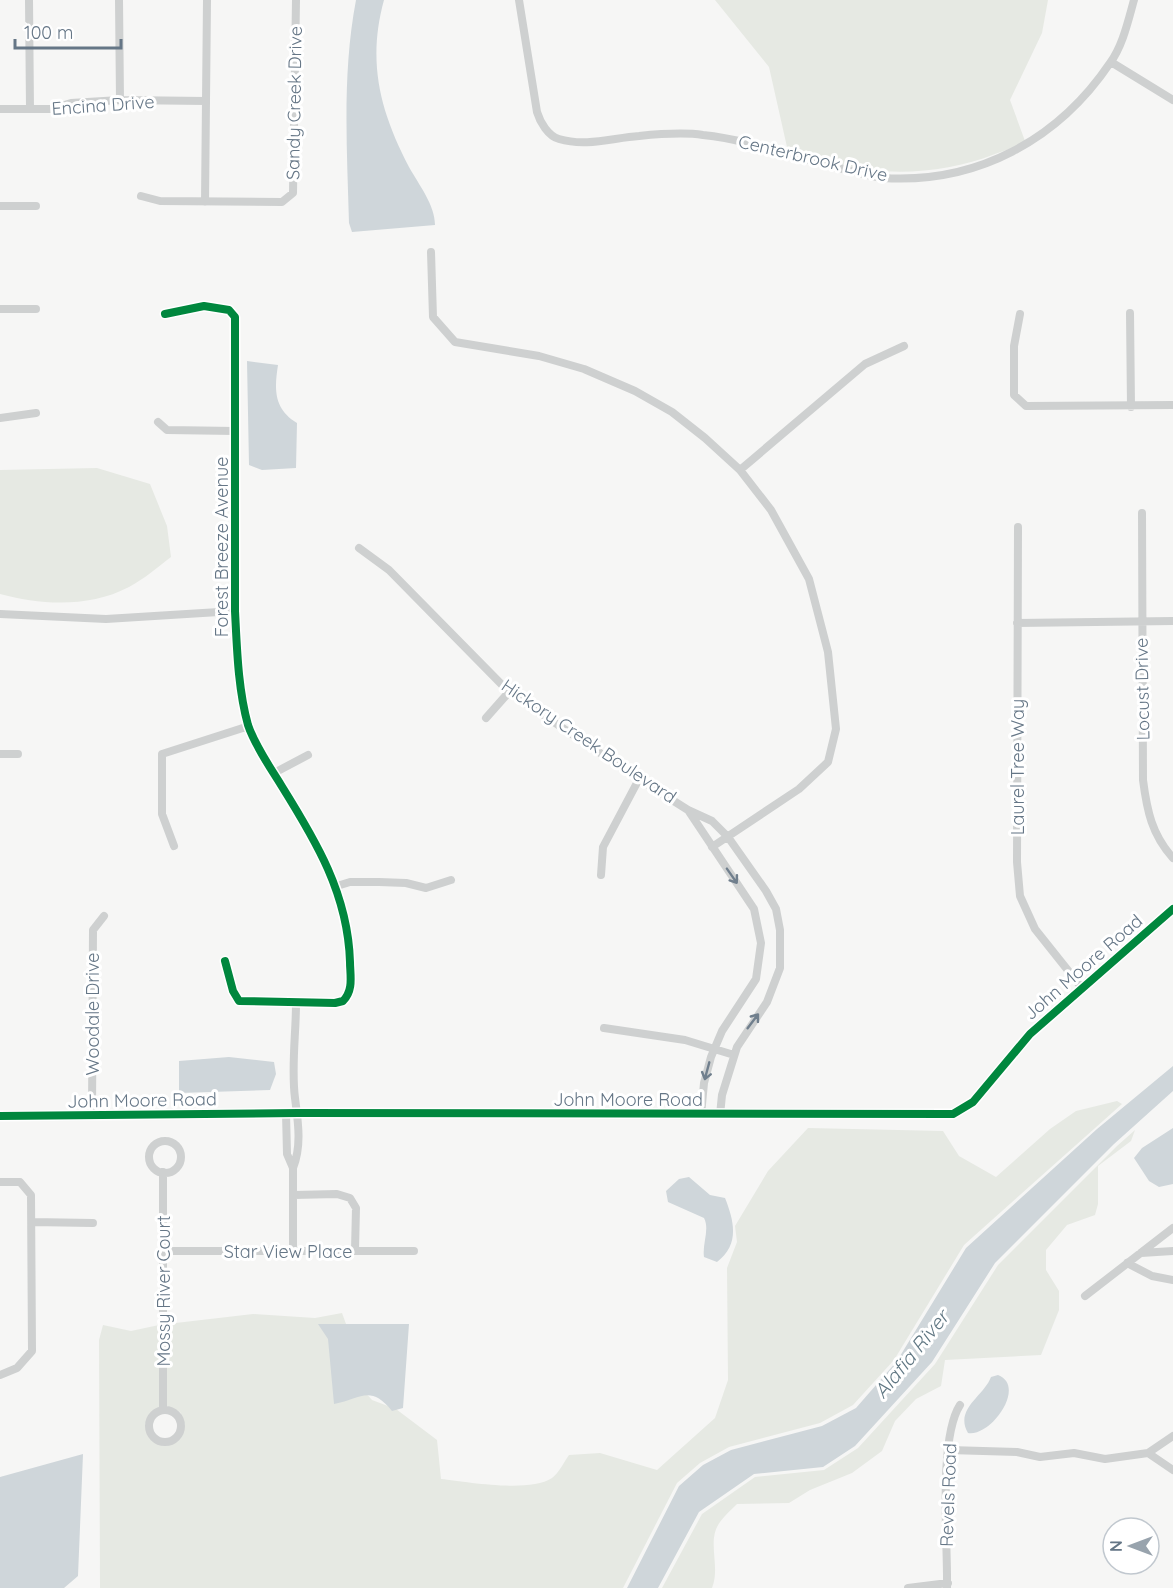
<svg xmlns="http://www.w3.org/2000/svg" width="1173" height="1588" font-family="Quicksand,sans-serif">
  <rect width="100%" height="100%" fill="#f6f6f5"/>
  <path fill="#e6e9e3" d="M715,0H1048L1042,33L1010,100L1025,141C1016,147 1005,151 995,154C929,180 851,177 787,147L769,67Z
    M97,468L150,484L167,526L171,557C158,567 144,579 129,587C89,608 41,605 0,594V470Z
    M1117,1101L1122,1104L964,1245L894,1360L853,1405L820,1423L729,1447L700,1463L677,1483L623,1588H100L99,1340L103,1325L131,1331L159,1325V1407L151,1412L145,1424L149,1437L160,1445L178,1441L185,1425L180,1412L167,1406V1324L253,1314L315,1318L342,1313L357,1354L358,1384L372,1400L396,1409L437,1440L441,1479C468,1482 529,1493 552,1478C559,1473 564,1462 569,1455L600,1453L657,1470L715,1418L728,1380L727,1268L737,1242L735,1226L768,1171L808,1128L943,1131L959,1156L996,1177L1050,1129L1076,1111Z
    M1135,1130L1131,1141L1098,1166V1204L1095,1215L1067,1225L1046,1250V1270L1059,1291V1310L1041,1355L945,1360L941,1386L916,1399L895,1421L882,1451L852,1473L810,1490L789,1503L737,1504C732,1509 725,1515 720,1522C706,1541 721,1566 712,1588H662L702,1514L755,1477L824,1470L858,1448L935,1364L998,1265L1117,1146Z"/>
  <path fill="#cfd6da" d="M356,0H384C367,62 380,111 409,167C419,185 435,205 435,225L352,232L349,223C347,148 342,74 356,0Z
    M247,361L278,365C274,390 274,409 297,423L296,468L262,470L249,465Z
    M229,1057L274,1062L276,1074L270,1090L179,1093V1061Z
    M1173,1066V1091L1114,1144L995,1263L932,1362L855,1446L823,1467L754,1474L699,1512L658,1588H627L679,1486L703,1465L731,1450L822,1426L856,1408L897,1361L966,1248L1097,1129Z
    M1173,1128V1184L1159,1187L1149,1181L1134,1158L1142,1148Z
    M689,1177L710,1195L725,1198C735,1223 739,1245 717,1262L704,1257C702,1244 710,1229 704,1218L668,1202L666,1191L679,1179Z
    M318,1324H409L403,1408L392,1411C370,1384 361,1399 334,1404L328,1339Z
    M998,1375C1027,1386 991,1437 968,1433C954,1409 984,1396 991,1377Z
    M83,1454L78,1576L64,1588H0V1477Z"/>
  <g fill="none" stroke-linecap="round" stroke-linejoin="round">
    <path stroke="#ced0d0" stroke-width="8" d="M29,0L30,109
      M119,0L120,100
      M519,0L537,112C540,122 548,136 559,139C586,147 612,138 639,136C659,134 683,132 703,135C751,140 796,158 843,169C856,172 870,177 883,178C977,184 1058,140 1110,63C1123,45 1128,21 1134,0
      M1111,62L1173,100
      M0,109H51L71,103L120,100L206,101
      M141,196L160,201L282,202L293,193L296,0
      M205,202L207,0
      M0,206H36
      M431,252L433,317L455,342L539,356L584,369L635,391L672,412L705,438L740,470L771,510L809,579L828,652L836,729L828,762L799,789L712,847
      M0,309H36
      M1130,313L1131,407
      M165,314L204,306L229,310L235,317V611C237,649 238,689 248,725C255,746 270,767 281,785C316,841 348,894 350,962C350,975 354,990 343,1001L335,1003L239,1001L233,991L225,961
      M1020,314L1014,346V395L1026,406L1173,405
      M0,418L36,413
      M158,422L167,430L235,431
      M740,470L865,364L904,346
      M1142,513L1143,780C1147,811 1152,835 1173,858
      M1018,527L1017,862L1020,896L1035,929L1082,988
      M359,548L389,570L509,692L639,779L688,810L712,821L728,837L766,891L776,909L780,930V968L767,1002L737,1047L722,1095L720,1115
      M0,614L106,619L235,611
      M1017,623L1173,621
      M486,718L509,692
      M0,754H18
      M274,773L308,755
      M688,810L754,909L761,943L756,979L722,1031L711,1057L704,1083L701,1115
      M174,846L162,814V754L249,726
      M601,875L603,847L639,779
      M337,886L350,882H379L406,883L426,888L451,880
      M604,1028L685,1040L734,1055
      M286,1113L287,1154L293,1168V1250
      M92,1115L93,930L104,916
      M149 1157a16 16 0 1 1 32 0a16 16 0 1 1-32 0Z
      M293,1168C302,1145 298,1122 295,1098C291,1068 296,1034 296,1004
      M163,1172V1410
      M0,1182H20L31,1195L32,1351L17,1368L0,1375
      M294,1195L337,1194L350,1198L356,1208L355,1250
      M32,1222L93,1223
      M162,1251H414
      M1141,1253L1173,1251
      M1127,1263L1152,1276L1173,1280
      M1085,1296L1173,1228
      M149 1426a16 16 0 1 1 32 0a16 16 0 1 1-32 0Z
      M949,1450L1017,1452L1040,1457L1074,1453L1105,1459L1148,1453L1173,1470
      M1148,1453L1173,1436
      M908,1588L948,1583
      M947,1588C948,1545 938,1439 960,1405"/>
    <path stroke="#ced0d0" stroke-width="10" d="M0,1116L298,1113L953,1114L973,1102L1030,1034L1173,909"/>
    <defs>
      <path id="cycleway" d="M165,314L204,306L229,310L235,317V611C237,649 238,689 248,725C255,746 270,767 281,785C316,841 348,894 350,962C350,975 354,990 343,1001L335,1003L239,1001L233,991L225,961
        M0,1116L298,1113L953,1114L973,1102L1030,1034L1173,909"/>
    </defs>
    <use href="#cycleway" stroke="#fff" stroke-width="11"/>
    <use href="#cycleway" stroke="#00873e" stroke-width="8"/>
  </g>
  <defs><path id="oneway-shaft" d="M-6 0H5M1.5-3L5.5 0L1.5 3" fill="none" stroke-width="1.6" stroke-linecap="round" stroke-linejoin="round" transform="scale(1.5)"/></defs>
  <g stroke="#707f8d">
    <use href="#oneway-shaft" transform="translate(732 876) rotate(55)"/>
    <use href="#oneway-shaft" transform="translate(753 1021) rotate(-53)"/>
    <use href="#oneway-shaft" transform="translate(707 1071) rotate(105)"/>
  </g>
  <g text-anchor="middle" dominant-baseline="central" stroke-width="6" stroke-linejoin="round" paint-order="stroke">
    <g font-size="18" fill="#657686" stroke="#fff">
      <text transform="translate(294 103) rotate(-89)">Sandy Creek Drive</text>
      <text transform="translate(103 105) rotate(-4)">Encina Drive</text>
      <text transform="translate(813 158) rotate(13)">Centerbrook Drive</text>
      <text transform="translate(221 547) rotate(-90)">Forest Breeze Avenue</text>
      <text transform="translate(1142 689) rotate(-91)">Locust Drive</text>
      <text transform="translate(589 741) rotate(34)">Hickory Creek Boulevard</text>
      <text transform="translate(1017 767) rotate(-90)">Laurel Tree Way</text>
      <text transform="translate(1083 967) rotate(-41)">John Moore Road</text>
      <text transform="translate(92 1014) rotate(-90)">Woodale Drive</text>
      <text x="628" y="1099">John Moore Road</text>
      <text transform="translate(142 1100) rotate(-1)">John Moore Road</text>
      <text x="288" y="1251">Star View Place</text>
      <text transform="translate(163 1291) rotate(-90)">Mossy River Court</text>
      <text transform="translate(948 1495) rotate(-88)">Revels Road</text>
    </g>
    <g font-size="20" font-style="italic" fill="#607783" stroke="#fff">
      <text transform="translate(911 1354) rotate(-51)">Alafia River</text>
    </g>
  </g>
  <g transform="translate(1131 1546) rotate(270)"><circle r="28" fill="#ffffff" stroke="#c1c8cf" stroke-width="1.5"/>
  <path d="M0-4.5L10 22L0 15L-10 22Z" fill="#98a3ad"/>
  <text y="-9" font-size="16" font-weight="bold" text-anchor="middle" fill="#657686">N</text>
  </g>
  <path d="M15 39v9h106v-9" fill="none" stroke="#657686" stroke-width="3"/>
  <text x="24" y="39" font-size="18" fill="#657686" stroke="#ffffff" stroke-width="4.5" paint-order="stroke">100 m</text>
</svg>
